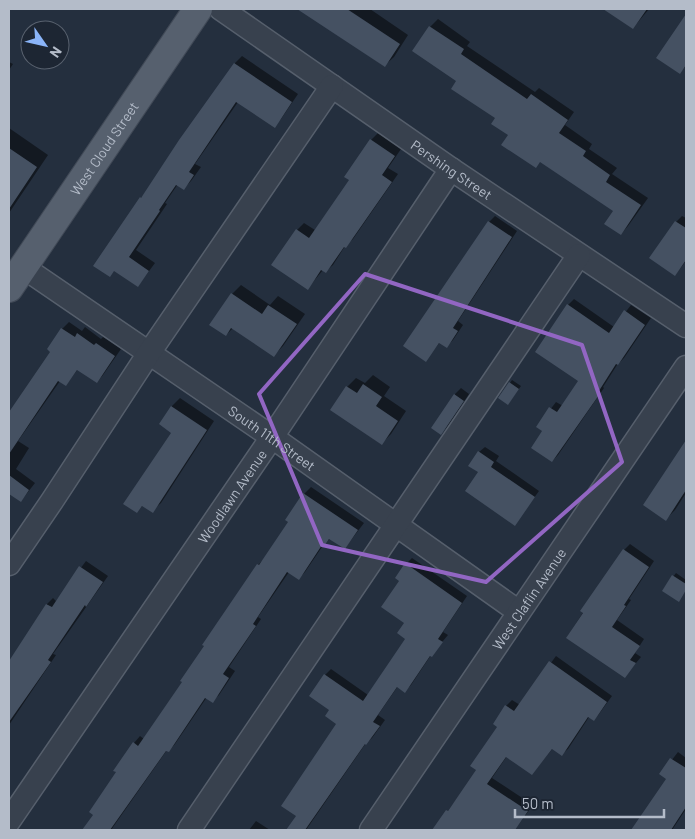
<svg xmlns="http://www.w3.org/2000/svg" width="695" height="839" font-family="Barlow,sans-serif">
  <rect width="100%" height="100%" fill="#242f3e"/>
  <path fill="#0007" d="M299,9H370L408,35L394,57L384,66Z
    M605,9H649L633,28Z
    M686,16V66L680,72L658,58Z
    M438,19L470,42L467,46L535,92L539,88L574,112L565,125L592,144L589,149L617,168L612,174L648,198L628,226L621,234L614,211L509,135L496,118L458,80L414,51L430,27Z
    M242,56L298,94L281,119L274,126L238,102L195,164L201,167L191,181L184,188L178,184L165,203L167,204L136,250L155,263L138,286L115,270L141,198L147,191L235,63Z
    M9,62L13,64L9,70Z
    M9,128L48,155L9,213Z
    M378,133L401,149L388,168L398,174L353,239L345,246L333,265L325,272L323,270L308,288L297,230L304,223L315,230L350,180L371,140Z
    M495,216L517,231L458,321L463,325L453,340L447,346L440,342L426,360L489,222Z
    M682,216L686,218V261L675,275L651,258L676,222Z
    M241,285L270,305L278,296L305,314L283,346L274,355L233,328L226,335L232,294Z
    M574,299L614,327L631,305L651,318L624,358L617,365L603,387L604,388L558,455L552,461L543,431L537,427L556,402L563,406L580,381L568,305Z
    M69,322L82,331L85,327L101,339L103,337L121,349L103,375L97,382L78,369L66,385L60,381L18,441L29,448L16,469L35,483L21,501L9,492V414L52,351L49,349L62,329Z
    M373,375L390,387L384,396L406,411L391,434L381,444L332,410L347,387L356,378L365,383Z
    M512,380L521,386L508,404L510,383Z
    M461,388L469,394L447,427L441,433L455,394Z
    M180,398L214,421L161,503L152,511L143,505L137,512L173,433L160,424L172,406Z
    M686,443V493L675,510L666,519L645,505Z
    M485,447L499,456L496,461L539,491L515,524L479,472V452Z
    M311,487L364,523L345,548L331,538L324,544L305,572L299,578L289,572L258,617L261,619L229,667L235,671L219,695L212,701L207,697L175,744L169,751L167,750L111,830H84L94,815L134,743L140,736L144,739L183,682L258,565L265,558L290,522L287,520L304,494Z
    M630,544L654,561L629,599L631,600L617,620L644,639L635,653L641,657L625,676L567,637L624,550Z
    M412,558L467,596L443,632L448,635L431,655L411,685L405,691L398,686L378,715L385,720L372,738L366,743L306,830H288L297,815L338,724L331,710L325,675L331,669L368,695L407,639L401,581L406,564Z
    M86,561L108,576L53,654L56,655L9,725V675L14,667L9,663L47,604L53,598L56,601Z
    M676,573L686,580V590L681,597L663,590Z
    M556,656L612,696L599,714L594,720L589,717L568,749L562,754L553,748L532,774L507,756L492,778L533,805L516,828L494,813L482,830H434L478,770L499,727L494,724L506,706L512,700L520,705Z
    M678,752L686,758V809L672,830H633L668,778L661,774Z
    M256,821L270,830H249Z"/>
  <path fill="#455162" d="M297,9H347L400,44L385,67Z
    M603,9H647L633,29Z
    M686,14V65L680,74L656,58Z
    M429,26L464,49L461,54L527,99L531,94L568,120L559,133L586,151L583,156L610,175L606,182L641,205L621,235L604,224L613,211L540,162L536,168L501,145L508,135L491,124L495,118L451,89L456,81L412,51Z
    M234,63L292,102L275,128L236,102L189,172L194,175L184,190L176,185L159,210L160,211L129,257L149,271L138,287L114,271L110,277L93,266L140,197L141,198L179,140Z
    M370,139L395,156L382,175L392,182L346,248L344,247L326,273L321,270L308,290L271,265L296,229L309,238L349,180L344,177Z
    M9,148L37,167L9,209Z
    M488,221L512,237L453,328L458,331L447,348L439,343L426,362L403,346Z
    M675,221L686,228V260L675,276L649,258Z
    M231,293L262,314L268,305L297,324L274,357L231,328L226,336L209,325Z
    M567,304L609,333L624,310L645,325L618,365L616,364L597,394L599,395L552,462L531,448L542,431L536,427L549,407L557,412L578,381L535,352Z
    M61,328L75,337L77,333L94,345L96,343L115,356L97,383L77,370L66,386L58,381L9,454V412L50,352L47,349Z
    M509,382L519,389L508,405L498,398Z
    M363,384L382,397L376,406L398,421L382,445L330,410L346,386L357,393Z
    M454,394L464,401L441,435L431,428Z
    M171,406L207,430L153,513L142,506L137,513L123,504L171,433L159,424Z
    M686,440V490L666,521L643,505Z
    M478,451L494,462L491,467L535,497L515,526L465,491L478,472L468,466Z
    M9,475L29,490L21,502L9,494Z
    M303,493L358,530L345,549L329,539L324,546L322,545L299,580L287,572L253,624L256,626L223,674L229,678L213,703L205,698L169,752L166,751L110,830H82L93,815L89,812L116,772L113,771L133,742L138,746L182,682L180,681L204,646L202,645L257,564L259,565L288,522L285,520Z
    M623,549L649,567L624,605L626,606L612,627L640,646L630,660L636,663L625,678L566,638L583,613L580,611Z
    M405,563L462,603L438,639L443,642L432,657L430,656L405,693L397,687L373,722L380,726L366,745L365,744L305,830H286L296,816L281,806L336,724L325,716L329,710L309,696L324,674L363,701L405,639L397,633L404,623L381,607L399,581L395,578Z
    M79,566L103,582L86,607L85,605L48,660L51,662L9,722V661L46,604L52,607Z
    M672,575L686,584V590L679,602L662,591Z
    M549,661L607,702L594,721L588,717L562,756L552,749L532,775L506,757L487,784L528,811L515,830H432L446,810L448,811L476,770L470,766L497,727L493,724L505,705L514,711Z
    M670,758L686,768V807L671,830H631L666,779L659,774Z"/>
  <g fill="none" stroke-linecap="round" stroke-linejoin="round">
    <defs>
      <g id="minor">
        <path id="s1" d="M221,9L451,169L686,326"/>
        <path id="s2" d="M23,267L272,437L519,612"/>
        <path d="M9,564L52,501L149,353L332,86"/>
        <path id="s3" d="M9,821L272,437L451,169"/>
        <path d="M189,830L579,255"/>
        <path id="s4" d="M371,830L686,367"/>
      </g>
      <g id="major">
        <path id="s5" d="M9,288L198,9"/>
      </g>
    </defs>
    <use href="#minor" stroke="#565f6c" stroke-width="25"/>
    <use href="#major" stroke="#414a57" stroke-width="30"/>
    <use href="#minor" stroke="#38414e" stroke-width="22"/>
    <use href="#major" stroke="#56606e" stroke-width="28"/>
  </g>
  <path fill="none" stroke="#9266c3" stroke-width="4" stroke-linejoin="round" d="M365,274L582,345L622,462L486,582L322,545L259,394Z"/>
  <g text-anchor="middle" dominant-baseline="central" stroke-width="5" stroke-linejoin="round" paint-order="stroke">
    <g font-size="14" fill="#b4bcc9" stroke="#1d2633">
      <text stroke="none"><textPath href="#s5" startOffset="169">West Cloud Street</textPath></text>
      <text stroke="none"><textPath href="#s1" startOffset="281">Pershing Street</textPath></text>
      <text stroke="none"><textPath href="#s2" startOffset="302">South 11th Street</textPath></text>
      <text stroke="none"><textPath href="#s3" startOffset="394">Woodlawn Avenue</textPath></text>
      <text stroke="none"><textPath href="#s4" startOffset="280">West Claflin Avenue</textPath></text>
    </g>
  </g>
  <rect width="695" height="839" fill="none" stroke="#b4bcc9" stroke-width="20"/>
  <g transform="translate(45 45) rotate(124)"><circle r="24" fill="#1d2633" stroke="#59626f"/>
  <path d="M0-4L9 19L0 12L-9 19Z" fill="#8ab4f8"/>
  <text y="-8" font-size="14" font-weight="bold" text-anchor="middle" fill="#b4bcc9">N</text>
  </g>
  <path d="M515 809v8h149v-8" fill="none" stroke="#b4bcc9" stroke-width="2.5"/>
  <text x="522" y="809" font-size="15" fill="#b4bcc9" stroke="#1d2633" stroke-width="4" paint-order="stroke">50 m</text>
</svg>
